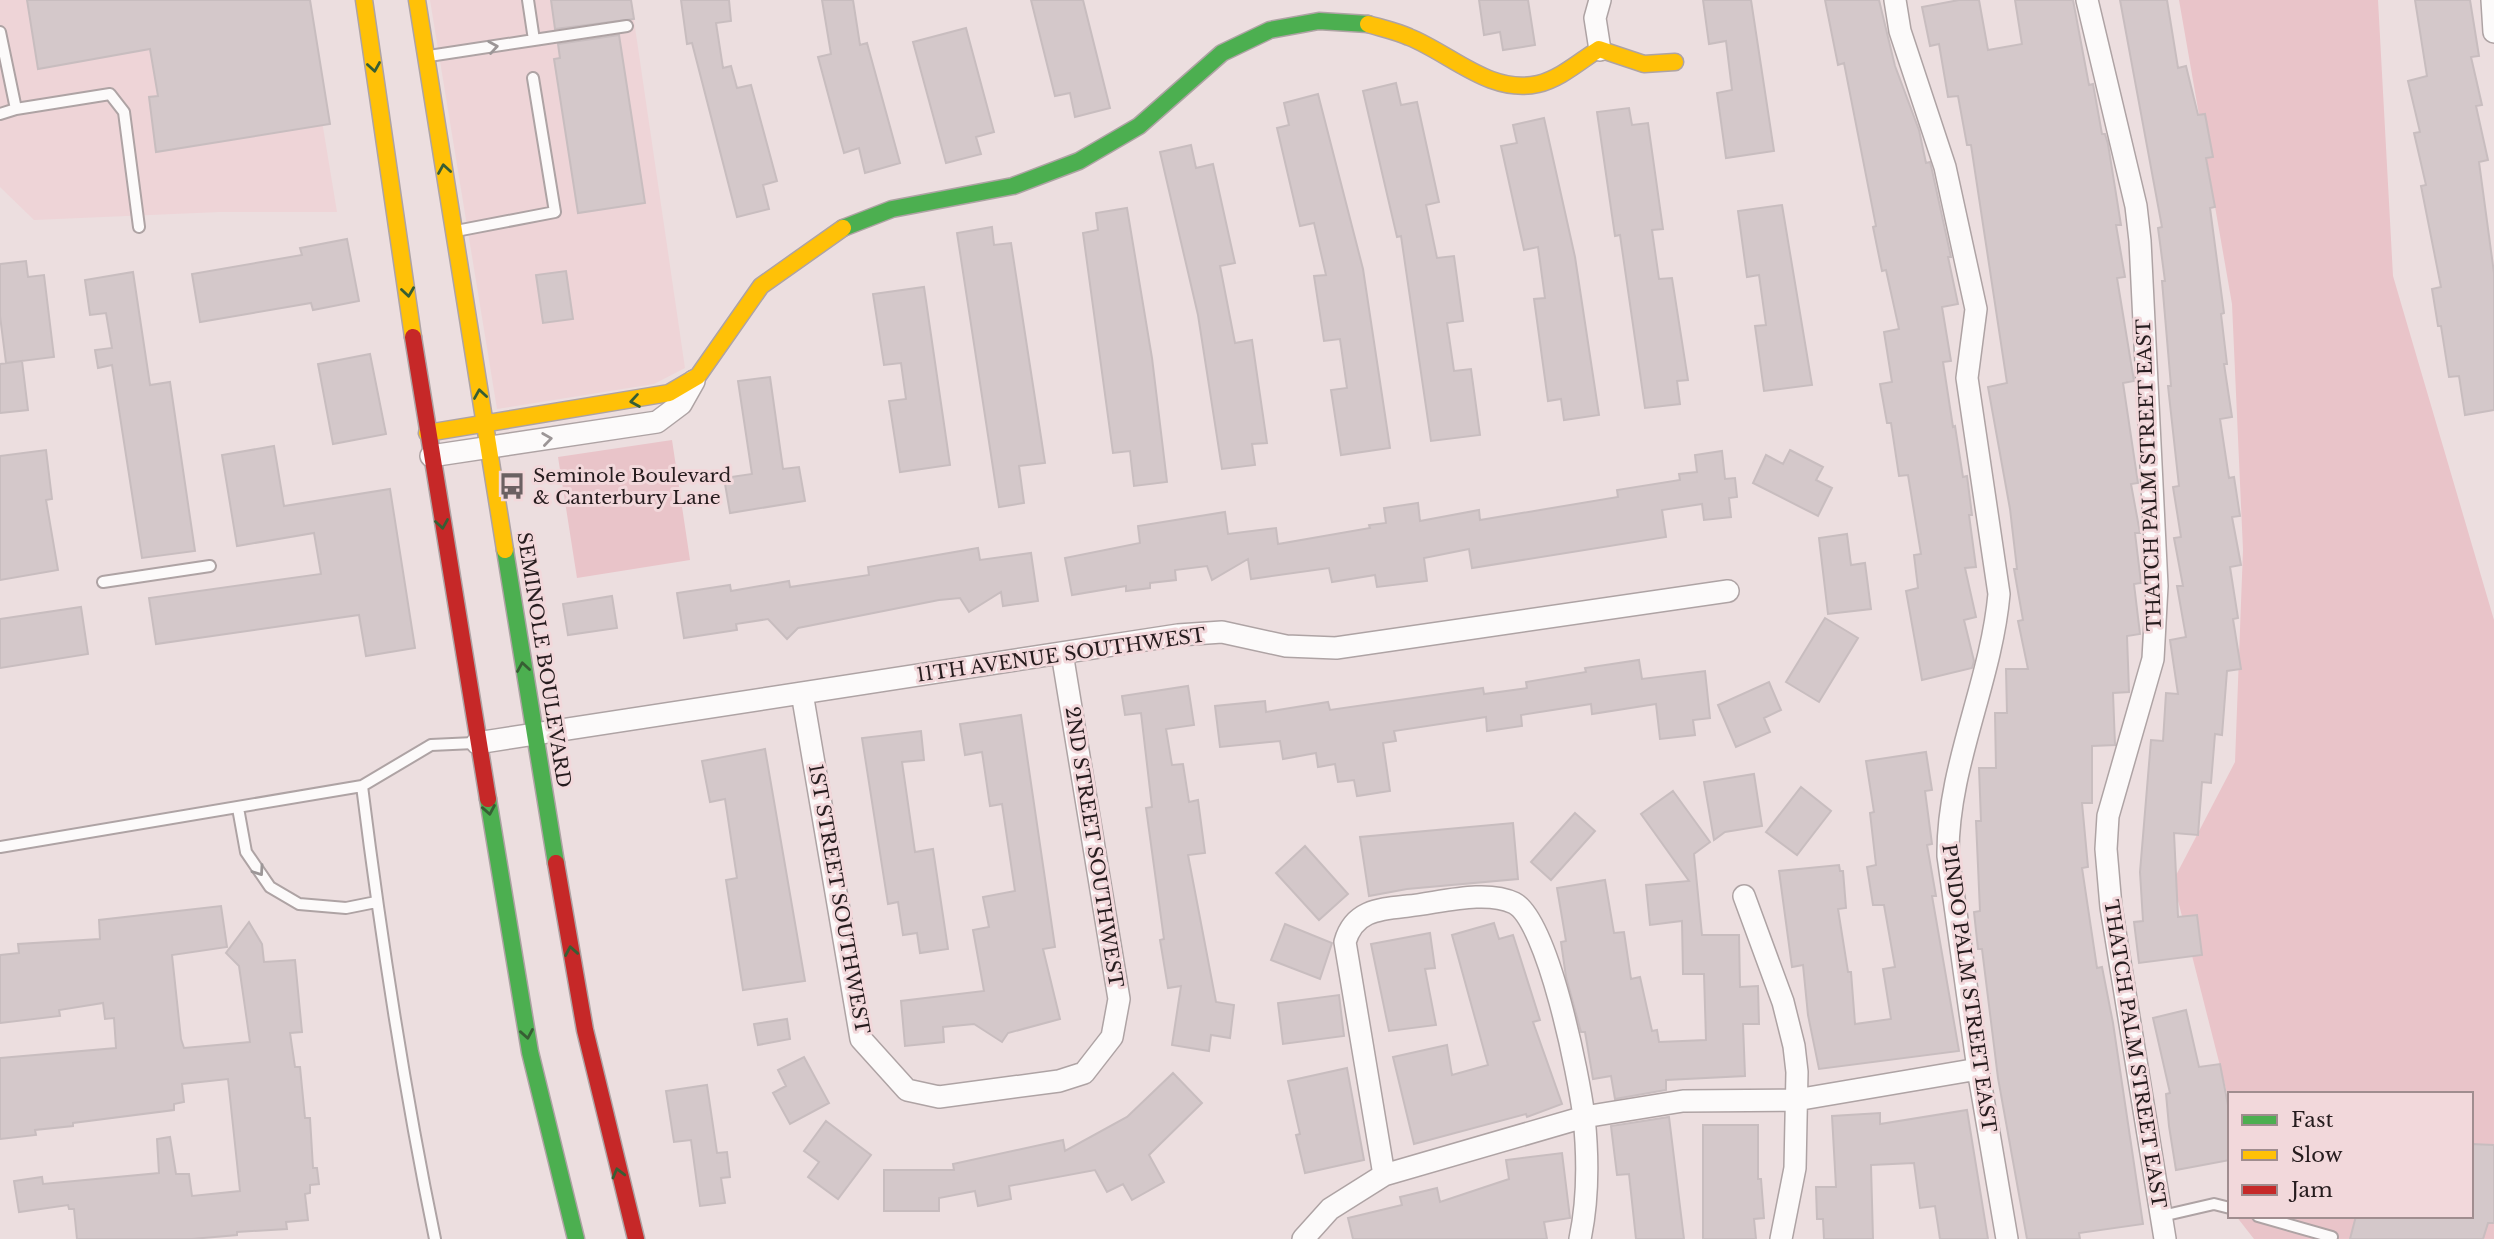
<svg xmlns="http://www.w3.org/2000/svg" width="2494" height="1239" font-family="'Libre Baskerville',serif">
  <rect width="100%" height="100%" fill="#ecdedf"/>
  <path fill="#eed4d7" d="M0,0H302L337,212H220L34,220L0,187Z
    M430,0H631L685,368L654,384L497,409Z"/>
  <path fill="#e9c4c9" d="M2179,0H2378L2393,276L2494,620V1239H2254L2236,1216H2471V1094H2230V1105L2173,881L2235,762L2243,550L2232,304Z
    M672,440L690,560L577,578L558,457Z"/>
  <path fill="#d4c8ca" stroke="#c8bdbf" stroke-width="2" d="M27,0H310L330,124L156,152L149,97L158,96L150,49L38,69Z
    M551,0H631L634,19L555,29Z
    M681,0H729L731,21L716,23L723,68L731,66L737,88L751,85L777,181L763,185L769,209L737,217L692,43L687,44Z
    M822,0H853L860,45L867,43L900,163L865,173L859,148L844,153L818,57L831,54Z
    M1031,0H1083L1110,108L1075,117L1070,93L1055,96Z
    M1479,0H1528L1535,45L1503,50L1500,32L1484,35Z
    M1703,0H1751L1774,151L1726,158L1717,93L1732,90L1726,41L1709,44Z
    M1825,0H1879L1895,66L1919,130L1926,163L1930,162L1932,170L1951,257H1948L1958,304L1942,307L1951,361L1943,362L1953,427L1955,426L1963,477L1967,476L1972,515H1969L1976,567L1965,568L1976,617L1964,620L1974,661L1972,668L1922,680L1906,591L1918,588L1914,555L1921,554L1908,475L1899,476L1891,423H1887L1880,384L1892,382L1884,332L1899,329L1886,270L1882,271L1873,227L1876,226L1844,63L1838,65Z
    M1959,0H1979L1988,50L2022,44L2015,0H2073L2089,85L2093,84L2102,134H2105L2108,144L2121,225H2116L2125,277L2117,278L2133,375L2134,381L2123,383L2138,483L2131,484L2140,533H2135L2141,583L2134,584L2140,634L2127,636L2129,692L2113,693L2115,745L2092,746V803H2082L2088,867L2082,868L2097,968L2102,967L2113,1023L2143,1224L2079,1233L2080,1239H2027L1998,1078L1982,949H1978L1974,912L1980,911L1976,821H1981L1979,768H1996L1995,713H2007L2006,669H2028L2018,621L2023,620L2014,569H2017L2010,509L1988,387L2007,383L1971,145H1967L1958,96L1948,97L1939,44L1930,46L1922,7Z
    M2120,0H2167L2178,68L2186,66L2198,115L2205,114L2213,157L2206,158L2215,207L2210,208L2224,313L2221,314L2227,364H2224L2232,417L2220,419L2229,478L2234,477L2240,516L2232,517L2241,565L2230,567L2238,618L2233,619L2241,669L2227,671L2222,735L2215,734L2211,783L2202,782L2198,835L2174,833L2178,917L2197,915L2202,955L2139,963L2134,922L2143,921L2140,872L2151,740L2163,741L2166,693L2178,694L2170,640L2186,637L2177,586H2183L2174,538L2181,537L2173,487L2179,486L2168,386H2171L2162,281H2165L2158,228L2162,227Z
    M2415,0H2470L2479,56L2471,57L2482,105L2476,106L2488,160L2479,162L2494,273V410L2465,415L2459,376L2449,377L2441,326H2438L2432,289L2441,287L2421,186L2426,185L2414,133L2420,132L2408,81L2427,76Z
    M966,28L994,132L976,137L981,154L946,163L913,42Z
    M619,35L645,203L578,213L554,59L560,58L558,44Z
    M1396,83L1401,105L1417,102L1439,202L1426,205L1437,258L1454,256L1463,321L1447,323L1454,371L1471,369L1480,435L1431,441L1401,236L1397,237L1363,91Z
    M1318,94L1363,269L1390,448L1341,455L1331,390L1347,388L1340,339L1324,341L1314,276L1326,275L1314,223L1300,226L1277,128L1289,125L1284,103Z
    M1629,108L1632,125L1648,123L1663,229L1652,230L1659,279L1672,278L1688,380L1677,381L1680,404L1645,408L1620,235L1615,236L1597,112Z
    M1544,118L1575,257L1599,415L1564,420L1561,399L1548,401L1534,299L1545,298L1538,247L1524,250L1501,146L1517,143L1513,125Z
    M1191,145L1196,168L1213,164L1235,263L1220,266L1235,343L1252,340L1267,443L1252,444L1255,465L1222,469L1198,315L1160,152Z
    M1782,205L1812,385L1764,391L1755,326L1766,325L1759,275L1747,277L1738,211Z
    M1127,208L1152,358L1167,482L1134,486L1130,451L1113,453L1083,233L1098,230L1096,213Z
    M992,227L994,245L1011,243L1045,463L1019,466L1024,503L999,507L957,233Z
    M347,239L359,301L313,310L311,303L200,322L192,274L302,255L300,248Z
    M26,261L28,277L44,275L54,357L6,363L0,316V264Z
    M566,271L573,319L543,323L536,275Z
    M133,272L150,385L170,382L195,551L142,558L112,365L98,368L95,350L112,348L106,313L90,315L85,280Z
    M924,287L950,465L900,472L889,401L906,399L901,363L884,365L873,294Z
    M370,354L386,434L333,444L318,364Z
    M22,361L28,410L0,413V364Z
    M770,377L783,469L799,467L805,501L730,513L724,478L752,474L738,381Z
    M274,446L284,506L390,489L415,648L366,656L359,615L156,644L149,598L321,574L314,533L237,546L222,455Z
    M46,450L52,499L46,500L58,570L0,580V456Z
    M1790,450L1823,467L1816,480L1832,488L1818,516L1753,483L1766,455L1783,464Z
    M1722,451L1725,479L1735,478L1737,497L1729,498L1731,517L1704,520L1702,504L1662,510L1666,537L1472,568L1469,549L1424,558L1427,581L1377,587L1375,575L1332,582L1329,568L1251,579L1248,559L1212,580L1207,566L1175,570L1176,580L1150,583V588L1126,591V586L1072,595L1065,558L1140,543L1138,526L1225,512L1228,534L1276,528L1278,544L1370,528L1369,525L1386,523L1384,508L1418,503L1420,521L1479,510L1480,520L1618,497L1617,490L1680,480L1679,474L1697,472L1695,455Z
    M1847,534L1851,565L1865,563L1871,609L1828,614L1819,538Z
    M978,548L980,560L1031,553L1038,601L1003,606L1001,592L969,612L960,598L939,600L798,628L787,639L768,619L736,624L737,630L684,638L677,593L730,585L731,591L789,581L790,587L869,575L868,567Z
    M612,596L617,628L568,635L563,604Z
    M81,607L88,654L0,668V619Z
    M1825,618L1858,638L1819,702L1786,682Z
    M1639,660L1642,679L1705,671L1710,718L1693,720L1695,735L1660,739L1656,704L1592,714L1591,704L1521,715L1522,726L1487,731L1486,717L1394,731L1396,741L1383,743L1390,791L1357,796L1354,780L1338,782L1335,764L1318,767L1316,753L1283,759L1280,741L1220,747L1215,706L1265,701L1266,712L1328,702L1330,710L1483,688L1484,694L1527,688L1526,682L1586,672L1585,668Z
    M1769,682L1781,710L1764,718L1770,732L1736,747L1718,705Z
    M1188,686L1194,725L1166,729L1172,765L1183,764L1189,802L1198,800L1205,853L1188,855L1216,1002L1234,1005L1230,1038L1211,1035L1209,1051L1172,1045L1181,986L1168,988L1160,940L1164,939L1146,808L1152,807L1141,713L1125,715L1122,696Z
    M1021,715L1055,947L1043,949L1060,1019L1008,1033L1002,1042L974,1024L943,1027L944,1042L905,1046L901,1001L984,991L973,930L989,927L983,897L1015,891L1002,804L990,806L982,752L965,755L960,724Z
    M921,731L924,760L902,762L915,852L933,849L948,949L920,953L917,933L903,935L898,902L888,904L862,738Z
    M765,749L805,981L743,990L726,880L737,878L725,799L710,802L702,761Z
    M1926,752L1932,790L1925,791L1932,844L1927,845L1936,896H1932L1959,1051L1819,1069L1808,1015L1803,965L1792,967L1779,871L1839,865L1840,871H1843L1846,908L1838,909L1848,972H1851L1855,1024L1891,1019L1883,969L1895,967L1884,905H1873L1867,867L1876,865L1870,813L1874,812L1866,761Z
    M1754,774L1762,826L1725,832L1714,840L1704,782Z
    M1801,787L1831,811L1797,855L1766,832Z
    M1673,791L1710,842L1694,854L1702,935H1739L1740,987L1758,986L1759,1024H1743L1745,1076L1666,1080V1090L1615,1099L1611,1076L1593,1079L1585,1032H1581L1566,977L1561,942L1566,941L1557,888L1605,880L1614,933L1624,932L1631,979L1640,977L1652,1031L1657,1030L1659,1042L1706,1040L1704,974H1683L1682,921L1650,925L1646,885L1689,881L1641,814Z
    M1575,813L1595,831L1551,880L1531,862Z
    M1513,823L1518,879L1407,889L1369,896L1360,837Z
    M1305,846L1348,894L1319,920L1276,873Z
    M221,906L227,947L172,955L181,1039L184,1048L250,1042L239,966L226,953L249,922L262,944L264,962L295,960L302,1032L290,1033L295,1067H300L305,1118H310L313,1168H317L319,1184L310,1185V1193L305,1194L308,1220L286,1222L287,1229L237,1232V1235L192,1239H77L74,1209H69L68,1205L19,1212L14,1181L42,1177L43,1184L159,1173L157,1139L170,1137L176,1174H189L192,1196L240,1191L228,1079L182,1084L184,1102L174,1104V1110L73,1123V1126L35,1130L36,1135L0,1139V1058L116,1048L114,1018L105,1019L103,1003L59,1010L60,1016L0,1023V955L19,953L18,944L100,939L99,920Z
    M1494,923L1499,939L1513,935L1540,1020L1533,1022L1562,1104L1527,1117L1526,1114L1414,1144L1393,1057L1447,1045L1452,1075L1488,1065L1452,935Z
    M1285,924L1332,943L1320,979L1271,960Z
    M1430,933L1435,968L1425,969L1436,1025L1389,1031L1371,944Z
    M1339,995L1344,1036L1283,1044L1278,1003Z
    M2186,1010L2199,1067L2220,1064L2230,1115V1160L2176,1170L2169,1126L2166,1094L2170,1093L2153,1018Z
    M787,1019L790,1039L758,1045L754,1024Z
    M804,1057L829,1103L790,1124L773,1093L786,1086L778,1070Z
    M1347,1068L1364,1160L1305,1173L1296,1135L1300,1134L1288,1081Z
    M1173,1073L1202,1103L1149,1155L1164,1182L1132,1200L1123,1184L1107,1192L1095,1170L1009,1186L1011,1199L978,1206L975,1191L939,1198V1211H884V1170H954L953,1164L1063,1140L1065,1151L1127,1117Z
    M707,1085L717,1153L727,1152L730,1177L721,1178L725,1203L700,1206L691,1140L674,1142L666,1091Z
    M1967,1110L1988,1239H1940L1935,1206L1920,1208L1914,1163L1871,1165L1873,1239H1824L1823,1219H1817L1816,1187H1836L1832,1116L1880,1113V1124Z
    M1669,1117L1684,1239H1636L1629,1174L1617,1175L1611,1126Z
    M826,1121L871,1155L838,1199L808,1177L819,1162L804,1151Z
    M1703,1125H1758V1179H1761L1764,1218L1754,1219L1756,1239H1703Z
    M2471,1144L2494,1145V1223H2488L2483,1239H2350L2356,1216H2471Z
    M1562,1153L1570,1218L1544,1222L1547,1239H1353L1348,1218L1402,1205L1400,1197L1437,1188L1440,1202L1509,1179L1506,1160Z"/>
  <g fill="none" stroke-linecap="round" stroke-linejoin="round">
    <defs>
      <path id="lane" d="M0,32L16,109
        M534,40L627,26
        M429,56L534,40L528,0
        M0,114L16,109L110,94L124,112L139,227
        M456,231L555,212L533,78
        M103,582L210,566
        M362,786C381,938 404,1089 435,1239
        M238,808L246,852L270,887L299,904L346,908L376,902
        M0,847L362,786L431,745L474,743
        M2162,1216L2214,1204L2230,1208
        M2258,1216L2332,1237"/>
      <path id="street" d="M1600,0L1595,18L1600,50
        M1895,0L1900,31L1945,167L1976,309L1967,378L1999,594C1991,683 1947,767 1948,856L1978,1069L2007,1239
        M2087,0L2136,206L2140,241L2157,586L2153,659L2108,816L2106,849L2111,907L2165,1239
        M2492,0L2494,32
        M431,456L657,422L681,404L694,381
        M802,693L861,1039L907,1090L939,1097L1059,1081L1084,1073L1112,1037L1119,999L1062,653
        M477,743L1178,635L1222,632L1286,646L1336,648L1728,591
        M1744,896L1783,1002L1794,1046L1797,1072L1795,1168L1781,1239
        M1384,1175L1345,942C1354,910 1380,909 1408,906C1439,903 1485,889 1514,903C1548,920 1579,1077 1584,1117C1588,1156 1588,1201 1580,1239
        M1303,1239L1330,1209L1384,1175L1584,1117L1683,1101L1796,1100L1978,1069"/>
      <path id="fast" d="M843,228L892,209L1013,186L1079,161L1139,126L1222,53L1270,30L1319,21L1368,24
        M505,550L556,863
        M488,799L530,1052L576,1239"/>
      <path id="slow" d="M364,0L413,337
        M417,0L505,550
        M1368,24C1381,28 1396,31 1409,37C1450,53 1490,95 1538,84C1560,79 1580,61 1599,49L1644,64L1675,62
        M427,433L669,393L698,376L761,286L843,228"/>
      <path id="jam" d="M413,337L488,799
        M556,863L585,1030L636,1239"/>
    </defs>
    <use href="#lane" stroke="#aea3a4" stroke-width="14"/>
    <use href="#street" stroke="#aea3a4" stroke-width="24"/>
    <use href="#fast" stroke="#aea3a4" stroke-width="19"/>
    <use href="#slow" stroke="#aea3a4" stroke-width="19"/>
    <use href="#jam" stroke="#aea3a4" stroke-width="19"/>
    <use href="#lane" stroke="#fcfafa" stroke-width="10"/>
    <use href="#street" stroke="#fcfafa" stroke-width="21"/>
    <use href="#fast" stroke="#4caf50" stroke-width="16"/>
    <use href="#slow" stroke="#ffc107" stroke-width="16"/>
    <use href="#jam" stroke="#c62828" stroke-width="16"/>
  </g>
  <defs><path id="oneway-chevron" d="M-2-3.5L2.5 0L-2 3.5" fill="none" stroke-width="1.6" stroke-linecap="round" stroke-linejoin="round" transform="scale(1.75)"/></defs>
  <g stroke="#9c9697">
    <use href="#oneway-chevron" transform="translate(493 47) rotate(-9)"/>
    <use href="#oneway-chevron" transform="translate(547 439) rotate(-8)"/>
    <use href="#oneway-chevron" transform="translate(259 871) rotate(55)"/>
  </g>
  <g stroke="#375e34">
    <use href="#oneway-chevron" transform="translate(374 67) rotate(81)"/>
    <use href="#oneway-chevron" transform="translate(444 169) rotate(-99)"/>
    <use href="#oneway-chevron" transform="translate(408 292) rotate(82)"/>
    <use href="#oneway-chevron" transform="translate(480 394) rotate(-99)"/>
    <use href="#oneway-chevron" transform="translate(635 401) rotate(171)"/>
    <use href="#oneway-chevron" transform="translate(442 524) rotate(81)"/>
    <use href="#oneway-chevron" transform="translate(523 667) rotate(-99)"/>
    <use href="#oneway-chevron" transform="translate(489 810) rotate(80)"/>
    <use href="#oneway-chevron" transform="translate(571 951) rotate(-100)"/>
    <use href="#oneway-chevron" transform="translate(527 1034) rotate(80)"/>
    <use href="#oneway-chevron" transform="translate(618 1173) rotate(-105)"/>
  </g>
  <defs>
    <symbol id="bus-bare" viewBox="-9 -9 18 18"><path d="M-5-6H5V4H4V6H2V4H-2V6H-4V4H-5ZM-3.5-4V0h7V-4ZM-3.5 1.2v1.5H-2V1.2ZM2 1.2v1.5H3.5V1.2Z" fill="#6b6062" stroke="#f2d8db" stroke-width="2.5" paint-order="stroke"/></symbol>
  </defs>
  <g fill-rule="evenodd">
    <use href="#bus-bare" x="493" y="467" width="38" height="38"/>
  </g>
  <g text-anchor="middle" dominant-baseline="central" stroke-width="6" stroke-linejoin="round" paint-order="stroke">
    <g font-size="19" fill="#261c1e" stroke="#f2d8db" text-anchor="start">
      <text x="533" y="475">Seminole Boulevard<tspan x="533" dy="22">&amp; Canterbury Lane</tspan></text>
    </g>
    <g font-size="19" fill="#261c1e" stroke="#f2d8db">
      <text transform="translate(2149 475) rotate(-92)">THATCH PALM STREET EAST</text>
      <text transform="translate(1061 655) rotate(-8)">11TH AVENUE SOUTHWEST</text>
      <text transform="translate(544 660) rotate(81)">SEMINOLE BOULEVARD</text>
      <text transform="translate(1094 847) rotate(81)">2ND STREET SOUTHWEST</text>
      <text transform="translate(839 899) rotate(80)">1ST STREET SOUTHWEST</text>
      <text transform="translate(1969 988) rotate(82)">PINDO PALM STREET EAST</text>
      <text transform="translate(2135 1054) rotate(81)">THATCH PALM STREET EAST</text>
    </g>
  </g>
  <rect x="2228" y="1092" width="245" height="126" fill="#f2d8db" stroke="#a08d8f" stroke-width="2"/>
  <rect x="2242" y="1115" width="35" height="10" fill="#4caf50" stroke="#a08d8f" stroke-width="2"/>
  <text x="2291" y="1127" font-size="21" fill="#261c1e">Fast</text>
  <rect x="2242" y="1150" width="35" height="10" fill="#ffc107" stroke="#a08d8f" stroke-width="2"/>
  <text x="2291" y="1162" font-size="21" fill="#261c1e">Slow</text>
  <rect x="2242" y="1185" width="35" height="10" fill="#c62828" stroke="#a08d8f" stroke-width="2"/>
  <text x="2291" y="1197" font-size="21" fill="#261c1e">Jam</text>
</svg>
